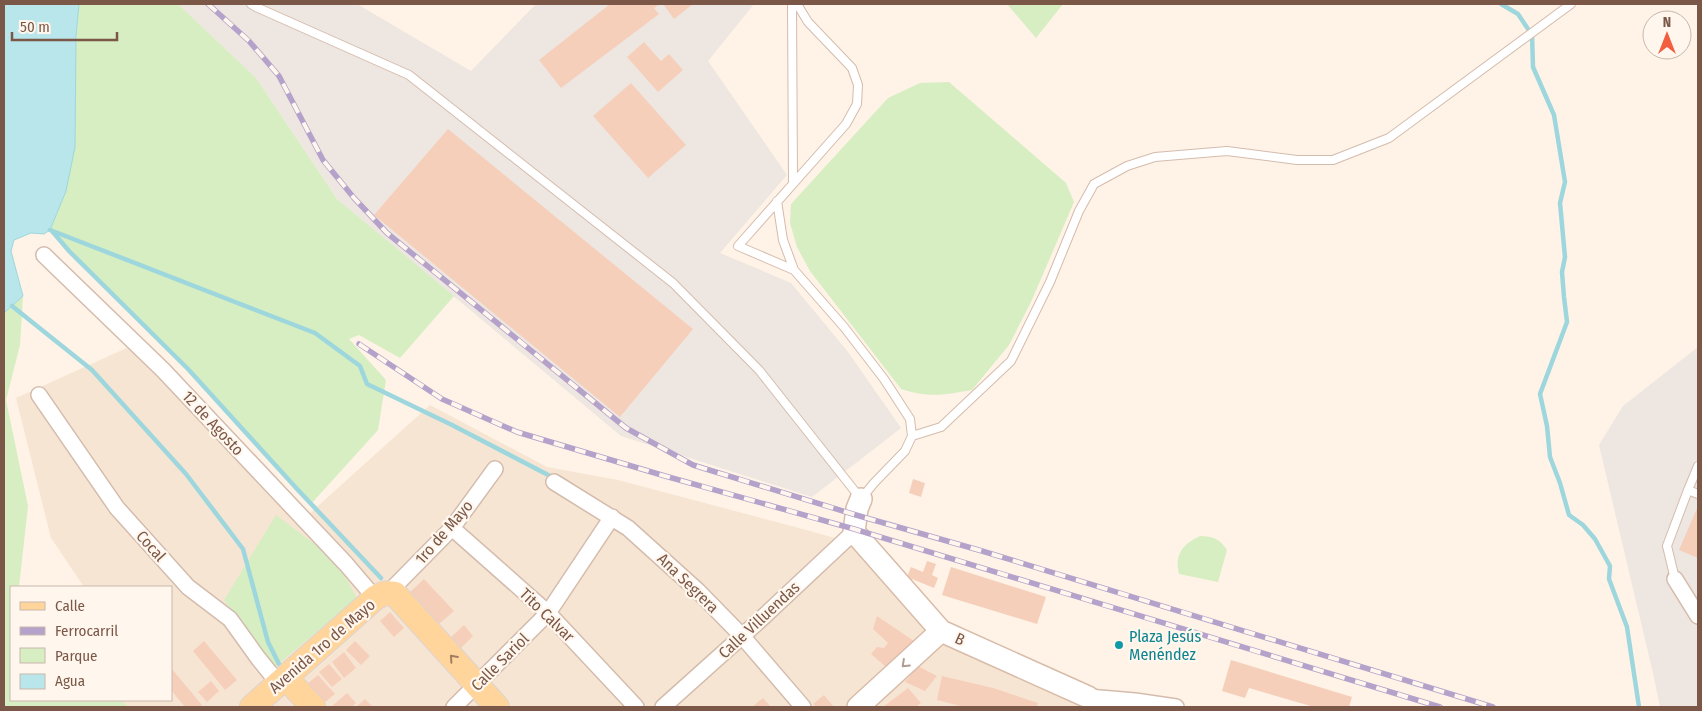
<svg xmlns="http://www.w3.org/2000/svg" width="1702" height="711" font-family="'Fira Sans Condensed',sans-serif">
  <rect width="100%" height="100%" fill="#fef3e6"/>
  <path fill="#f7e5d3" d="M129,347L262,483L308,515L430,405L547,467L618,480L799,528L871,548L942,627L1077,701L1083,707H127L120,700H171V587H84L51,538L16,398Z"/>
  <path fill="#eee6e0" d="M178,4H357L471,71L536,4H754L708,61L787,175L720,253L791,283L848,352L901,428L812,497L621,436L337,199L256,78Z
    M1698,347V707H1660L1653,673L1599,445L1623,406Z"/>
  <path fill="#d6eec2" d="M79,4H178L256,78L337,199L454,296L400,358L359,335L349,339L386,380L378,430L311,504L188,369L69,251L50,230L66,191Z
    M1007,4H1063L1036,38Z
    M949,82L1066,183L1074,202L1031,302L1009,345L972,390C942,395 930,398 901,389L810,271L797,247L790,223L791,204L888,98L920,83Z
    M23,296L20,345L6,400L28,506L19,587H11V700H121L128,707H4V313Z
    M276,515L324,551L343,573L357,598L275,667L224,600Z
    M1200,536C1213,536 1220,539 1227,550L1218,582L1179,574C1174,554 1183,544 1200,536Z"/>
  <path fill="#b8e6ea" stroke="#9dd7dd" d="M4,4H79L76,37L75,147L66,191L50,230L44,234L31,233L14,240L11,251L23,296L4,313Z"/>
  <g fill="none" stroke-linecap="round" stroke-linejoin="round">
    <path stroke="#9dd7dd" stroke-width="4.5" d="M1501,4L1518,14L1532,35L1533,67L1554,115L1565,182L1560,203L1565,257L1562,272L1564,297L1567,322L1540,394L1547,426L1550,457L1560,483L1569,515L1583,525L1595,539L1610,566L1609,579L1627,627L1639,707
      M50,230L315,333L360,366L367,384L452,425L554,478
      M52,231L69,251L188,369L298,490L381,578
      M12,306L92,370L186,474L243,549L268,642L279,664"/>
  </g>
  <path fill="#f6cfbb" d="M610,4H660L654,8L659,14L561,88L539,60Z
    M663,4H693L674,19Z
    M644,42L661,61L669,54L683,70L658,92L627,57Z
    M631,83L686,145L648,178L593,116Z
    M448,129L693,329L620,417L374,215Z
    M913,479L925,483L921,497L909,493Z
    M1698,506V558L1679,550Z
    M927,561L936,564L932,575L938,578L934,588L907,577L911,567L923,572Z
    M951,567L1046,597L1037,624L942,595Z
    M424,579L454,611L439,624L410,592Z
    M390,612L404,628L394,637L380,621Z
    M877,616L914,641L886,667L871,654L877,647L884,648L888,643L873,629Z
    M464,625L473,636L460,649L450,638Z
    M204,641L237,680L225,690L193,651Z
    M355,641L370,656L361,665L346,650Z
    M344,652L356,668L344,678L332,662Z
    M1231,660L1352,697L1349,707H1314L1249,688L1245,698L1222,691Z
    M329,664L342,679L332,687L319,672Z
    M918,666L937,676L925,691L905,682Z
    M171,668L202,705L199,707H185L171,690Z
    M318,675L335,694L324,703L307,684Z
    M942,676L993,688L1038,703L1036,707H964L937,700Z
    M211,681L219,691L207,702L198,692Z
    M908,688L921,703L916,707H883Z
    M347,693L356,703L352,707H331Z
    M824,695L834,707H816L813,704Z
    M763,698L771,707H752Z
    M365,699L373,707H356Z"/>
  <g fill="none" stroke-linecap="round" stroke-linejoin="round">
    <defs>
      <path id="lane" d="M251,4L256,7L409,75L673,283L759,370L861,499L874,483L905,451L912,436L910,419L884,379L844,327L794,270L783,240L777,201
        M792,4L793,182
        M794,270L738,246L846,124L857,104L858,85L852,68L808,22L797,4
        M912,436L941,427L1011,361L1050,282L1079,211L1094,184L1127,166L1155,157L1227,151L1297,160H1333L1389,138L1571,4
        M1688,490L1698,494
        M1675,579L1667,546L1688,490L1698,466"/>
      <path id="street" d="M44,255L163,370L346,564L375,598
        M39,395L117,508L188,587L230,619L258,658L279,684
        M554,482L628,528L698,591L742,636L803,707
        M452,528L548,613L636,707
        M1675,579L1698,616
        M389,592L452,528L495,469
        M1088,697L1135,701L1176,707
        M454,707L548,613L612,517
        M663,707L760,620L854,532"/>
      <path id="secondary" d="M861,499L857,509L854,532L941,631L1088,697L1099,707
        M858,707L941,631"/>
      <path id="primary" d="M286,678L313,707
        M252,707L375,598C382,594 386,592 395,594L497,707"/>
    </defs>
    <use href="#lane" stroke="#d4bcad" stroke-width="10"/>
    <use href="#street" stroke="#d4bcad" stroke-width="18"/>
    <use href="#secondary" stroke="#d8bca9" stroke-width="24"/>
    <use href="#primary" stroke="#ddd3cf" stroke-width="26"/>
    <use href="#lane" stroke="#fff" stroke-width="8"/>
    <use href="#street" stroke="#fff" stroke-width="15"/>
    <use href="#secondary" stroke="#fff" stroke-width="21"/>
    <use href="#primary" stroke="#ffd59c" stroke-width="24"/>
    <defs>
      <path id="rail" d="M208,4L249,41L279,76L323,160L354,198L387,233L626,428L693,465L856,515L982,551L1493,707
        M359,344L442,399L517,432L665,476L854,529L1440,707"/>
    </defs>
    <use href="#rail" stroke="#b5a2ca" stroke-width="5.5"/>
    <use href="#rail" stroke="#fff7ee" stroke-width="4" stroke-dasharray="11" stroke-linecap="butt"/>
  </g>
  <defs><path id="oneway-chevron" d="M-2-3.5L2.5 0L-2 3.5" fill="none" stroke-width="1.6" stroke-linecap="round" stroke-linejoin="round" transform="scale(1.25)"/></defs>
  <use stroke="#a37d60" href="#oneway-chevron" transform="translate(453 658) rotate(-132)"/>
  <use stroke="#b09a91" href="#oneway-chevron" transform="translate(905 664) rotate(137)"/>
  <circle fill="#0f9aa8" stroke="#fff7ee" stroke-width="2" cx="1119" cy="645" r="5"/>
  <g text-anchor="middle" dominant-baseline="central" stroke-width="4.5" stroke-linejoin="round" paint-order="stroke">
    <g font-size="16" fill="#7b5747" stroke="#fff7ee">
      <text transform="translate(213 423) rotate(47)">12 de Agosto</text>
      <text transform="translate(444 532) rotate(-49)">1ro de Mayo</text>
      <text transform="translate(151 546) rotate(48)">Cocal</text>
      <text transform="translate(688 583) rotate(44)">Ana Segrera</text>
      <text transform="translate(547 615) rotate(44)">Tito Calvar</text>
      <text transform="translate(759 620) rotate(-43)">Calle Villuendas</text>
      <text transform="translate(960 639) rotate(24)">B</text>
      <text transform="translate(322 646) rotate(-41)">Avenida 1ro de Mayo</text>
      <text transform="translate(500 662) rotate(-45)">Calle Sariol</text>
    </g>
    <g font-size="16" fill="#0d838f" stroke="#fff7ee" text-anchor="start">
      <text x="1129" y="636">Plaza Jesús<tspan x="1129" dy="18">Menéndez</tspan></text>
    </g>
  </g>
  <rect width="1702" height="711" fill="none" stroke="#7b5747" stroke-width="10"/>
  <rect x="10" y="586" width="162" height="115" fill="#fff7ee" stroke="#cab7ab"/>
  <rect x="20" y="602" width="25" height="8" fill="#ffd59c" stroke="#cab7ab"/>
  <text x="55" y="611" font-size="15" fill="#7b5747">Calle</text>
  <rect x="20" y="627" width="25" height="8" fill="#b5a2ca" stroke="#cab7ab"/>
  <text x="55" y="636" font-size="15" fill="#7b5747">Ferrocarril</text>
  <rect x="20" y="648" width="25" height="15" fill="#d6eec2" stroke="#cab7ab"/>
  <text x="55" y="661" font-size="15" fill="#7b5747">Parque</text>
  <rect x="20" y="674" width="25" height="15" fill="#b8e6ea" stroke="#cab7ab"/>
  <text x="55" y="686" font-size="15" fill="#7b5747">Agua</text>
  <g transform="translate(1667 35)"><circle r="24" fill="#fff7ee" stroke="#cab7ab"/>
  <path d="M0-4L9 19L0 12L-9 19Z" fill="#f35e40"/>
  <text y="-8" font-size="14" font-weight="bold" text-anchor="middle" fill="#7b5747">N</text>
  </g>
  <path d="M12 32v8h105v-8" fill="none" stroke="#7b5747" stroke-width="2.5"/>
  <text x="20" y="32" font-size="15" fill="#7b5747" stroke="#fff7ee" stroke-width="4" paint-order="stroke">50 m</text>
</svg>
